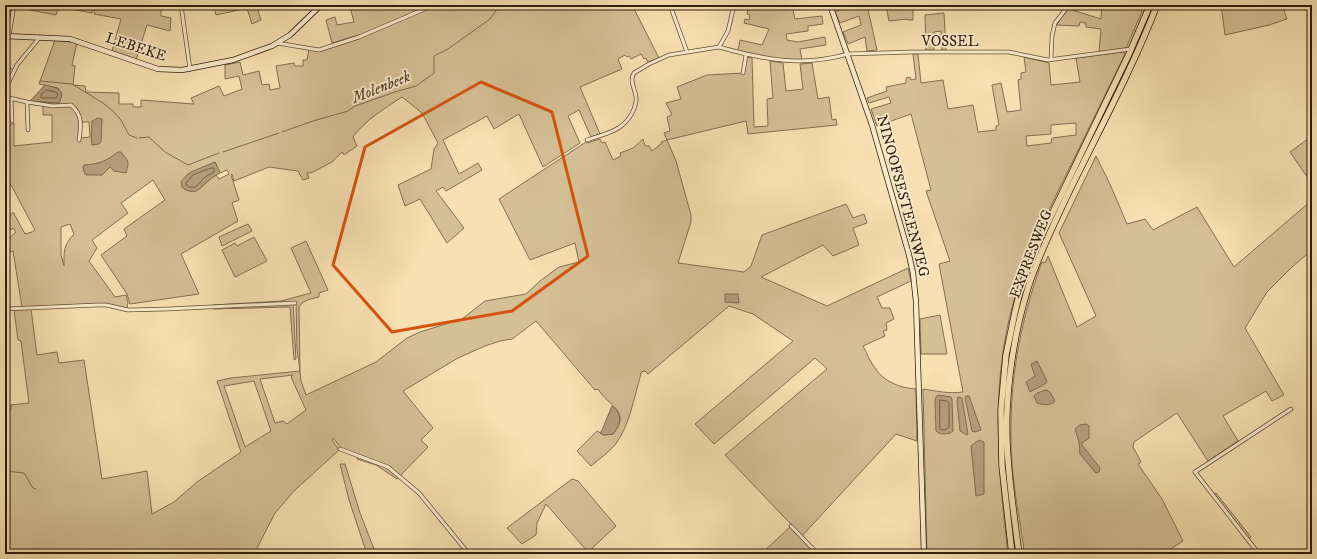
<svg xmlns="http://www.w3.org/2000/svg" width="1317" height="559" font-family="'IM FELL DW Pica',serif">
  <rect width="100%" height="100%" fill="#f7e0b1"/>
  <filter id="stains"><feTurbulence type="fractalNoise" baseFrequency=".005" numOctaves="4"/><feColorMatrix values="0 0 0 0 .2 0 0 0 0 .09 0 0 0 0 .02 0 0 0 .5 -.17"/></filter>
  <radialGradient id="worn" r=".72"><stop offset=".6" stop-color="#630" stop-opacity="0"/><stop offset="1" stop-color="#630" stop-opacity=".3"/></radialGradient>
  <path fill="#d5bf95" stroke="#836e52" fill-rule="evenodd" d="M15,5H59L56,15L30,10L31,6Z
    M67,5H93L92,13L66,8Z
    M95,5H159V6L161,7V16L171,18L170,31L147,25L136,60L112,51L121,19L94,14Z
    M214,5H244L243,9L216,15Z
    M246,5H256L261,20L252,24Z
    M356,5H430L369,32L332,43L326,20L335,17L337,25L354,22L350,7Z
    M436,5H632L659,58L648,62L646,58L644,59L641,54L631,59L629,56L627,57L625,55L618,59L622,69L580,87L600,134L591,137L579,110L568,116L580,143L543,167L519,114L494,129L487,116L443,140L459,174L478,163L482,170L446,191L443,187L436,191L464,228L447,243L420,199L405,206L398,185L431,169L434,149L438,143L422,113L402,97C384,109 365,120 353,137L357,146L344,155L342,152L332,162L311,173H307L309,178L303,180L298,171L269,167L234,181L232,174L231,175L239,200L232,203L238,221L181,254L199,294L130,304L127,294L101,255L127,236L124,229L165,200L153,180L121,203L128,213L92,240L97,248L89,261L115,297L126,295L128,303L127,308L105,304L22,307L13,251L5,254V247L6,246L5,242L16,232L13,228L11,230L5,225V222L13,212L25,234L32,232L35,230L11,185L5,186V127L14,123V146L52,142V115H43V105L31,102L59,103L62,95L58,88L39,84L55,40L77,43L72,65L75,66L73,85L85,86L86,92L119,93V104H133V107H141V100L194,104L191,98L219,86L224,96L242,89L239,76L225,79V65L240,62L243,75L259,71L262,85L269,84L270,90L280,88L276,66L294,63L295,66H303V60H307L309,49L318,51L384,27ZM81,122H89L90,137L80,138ZM215,162L220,173L227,170L229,174L219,179L216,175C204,182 200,196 184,189L187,175ZM70,224L74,234C63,246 64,251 64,266L61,255V227Z
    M749,5H792L795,19L822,16L823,24L808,26V31L786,34L787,40L798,42L825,37L826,45L800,49L802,60L775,59L738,51L740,40L762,45L769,29L744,23L745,19L749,20L750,15L747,14Z
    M849,5H867L877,50L867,51L865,37L848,44L843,32L861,25L859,16L840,23L835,12L849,6Z
    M877,5H913V20H908V19L889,21L886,6L877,8Z
    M1102,5H1145L1126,48L1099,52L1101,29L1086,27V23L1080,22L1079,26L1057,25L1061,18L1069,9L1101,19Z
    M1221,5H1282L1287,19L1269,25L1225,35Z
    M944,13L946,50H942L941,31L934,32V50H926L925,15Z
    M1122,52H1124L1125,54C1106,93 1087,132 1068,171C1041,225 1015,280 1005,340C992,412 1000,482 1008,554H927L923,389C936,391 949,394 963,392L939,264L950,261L926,191L931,190L911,114L877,126L871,109L891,103L889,97L869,103L867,98L887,91L886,87L906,83V78L910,77L911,80L916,79L913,54H918L921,83L943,80L948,109L973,105L978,132L996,130V126L999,125L992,85L1001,83L1007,112L1021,110L1018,80L1021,79V73L1026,72L1024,57L1049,63L1051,85L1080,82L1076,58ZM1076,123V135L1052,138L1051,143L1027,146L1026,136L1051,134V125Z
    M746,57L752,58L754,127L768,126L767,99L773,98L770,61L783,63L786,91L803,89L800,64L812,63L818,99L829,97L832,120L836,119L837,125L748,134L746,121L667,140L676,161L691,215V222L678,263L744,272L751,266L762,235L846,204L853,218L864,214L867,223L853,228L859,245L833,256L823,245L761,277L827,306L908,268L911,281L877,297L882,308H890L894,319L886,323L887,330L883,331L885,336L863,346C867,353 870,362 875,368C884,382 900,388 916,389L917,441L896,434L802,536L725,455L827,369L823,365L815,358L714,444L695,424L793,341L753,314L729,306L648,374L645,371L641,372V374C634,397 630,425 615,445C608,453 599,459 591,466L577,451L597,431L604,435L613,434C632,411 608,406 598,389L595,390L536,321L512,339L500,341L485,346L458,358L403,391L433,428L421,440L428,447L397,479L376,465L357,459L358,455L341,448L333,438L332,440L339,450L295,490L275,513L254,554H144L141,549L118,554H5V411L11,410V405L29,403L21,341L18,340L14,310L31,309L37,355L57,352L59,363L84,360L102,479L147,471L152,514L174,502L197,482L241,452L217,381L231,378L300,371L297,349L296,301L293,302L296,359L294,360L290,307L213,309V305L281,301L311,293L291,248L306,241L328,290L319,293V297C312,299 301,300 299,308L300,371L301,381L306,395L376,362L407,338L420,332L462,319L485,301L526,294L540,281L559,267L579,262L575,243L530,260L499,199L586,142L587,143L600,139L602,143L605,142L613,160L621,156L620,153L633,148L643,139L645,146H649L652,151L661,144V142L667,140L664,133L670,131L667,117L672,115L666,103L681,99L677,87L707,75L744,73ZM293,375L291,377L306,410L287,424L283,421L275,423L260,379ZM254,381L271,431L245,447L224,386Z
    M1312,136V184L1290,152Z
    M1096,156L1109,182L1127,224L1145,219L1153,230L1197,207L1234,267L1312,200V250L1292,267L1267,292L1245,328L1284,395L1272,401L1266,391L1223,416L1238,441L1208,461L1177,413L1134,442L1133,447L1141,462L1138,464L1162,499L1183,541L1163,554H1028L1024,550C1020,521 1014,492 1012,463C1007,394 1018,326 1042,262L1045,263L1048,256L1077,327L1096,316L1059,233Z
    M248,224L252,231L222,246L219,237Z
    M254,237L267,261L235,277L222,250L235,243L237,246Z
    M940,315L947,354H921L920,319Z
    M340,464H345L360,513L376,554H367L349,500Z
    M572,479L578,481L616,526L588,552L546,504L537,523L536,535L522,544L507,528Z
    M1216,493L1251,537L1248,539L1213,495Z
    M790,527L816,554H761Z"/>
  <path fill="#b49e7a" stroke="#806a4f" d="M45,85C57,88 66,89 59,103L30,101Z
    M98,118L102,119L101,142L99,144L92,145C91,140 92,128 92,121Z
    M118,152H121C128,162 130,159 126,173L114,171L110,167L102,175H86L84,172L83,167L84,165C100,164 106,161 118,152Z
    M215,162L220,173C217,175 212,177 209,180C199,187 197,198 182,187L181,182L187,175L191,172Z
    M725,294H738L739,303L725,302Z
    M1037,361L1047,381L1045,384L1030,392L1026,382L1035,376L1031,364Z
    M1046,390L1050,392L1055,401C1051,406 1043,405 1037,403L1034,396L1037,393Z
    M938,395L951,397L952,399L953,431C949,435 939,435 936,431L935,401L936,397Z
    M966,396H969L981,430L975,432L972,431L965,398Z
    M958,397L962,398L968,434L967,435L960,431L957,401Z
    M612,406C623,414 621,424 613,434L604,435L600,433L602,430Z
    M1086,424L1089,426V438L1082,443V445L1100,468L1099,472L1096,473L1080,454L1079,442L1075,429L1080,425Z
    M979,440L984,442V494L976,496L971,446Z"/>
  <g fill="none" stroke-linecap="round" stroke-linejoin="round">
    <path stroke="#725e44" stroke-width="1" d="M47,90L56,92L58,94L56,98H41V95Z
      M211,168H214V172C211,174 208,175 205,177C198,184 196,191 186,185V183L193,175Z
      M940,400L947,401L949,403V427L947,429L941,430L940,428Z"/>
    <path stroke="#806a4f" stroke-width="1" d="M5,67L12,69
      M40,81L72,84L103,103L113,111L121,120L129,135L137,138
      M282,132L313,121L348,111L355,106L398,91L416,86L434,73V56L448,49L490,19L500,5
      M139,138L149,137L165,152L188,165L219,153
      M223,152L279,133
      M5,471L24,473L33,488L36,489"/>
    <defs>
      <path id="street" d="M181,5L190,69
        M670,5L687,52
        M9,36L14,5
        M277,43L319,50L359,37L434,5
        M719,47C765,60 802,67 848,54L912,52H1009L1048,60L1131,49
        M1051,59L1052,36L1055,23L1069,5
        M743,73L746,55
        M5,90L17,65L40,37
        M5,97L27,102L28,130
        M11,99L12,121
        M27,102L53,106L71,105C83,115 81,126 79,140
        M587,140C607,133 625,131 634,109C635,105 637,101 636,97C635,88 629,81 634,73L649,64L669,55L719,47L728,31L734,5
        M5,309L98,305H106L128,310L167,309L295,303
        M340,449L388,467L419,493L469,554
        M791,526L818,554
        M1259,554L1195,472L1291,409"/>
      <path id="secondary" d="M830,5L872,125L909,255L913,273L916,302L924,554
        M5,36L70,39L158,69L182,70L233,60L272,46L290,35L321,5"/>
      <path id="highway" d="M1012,554L1002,466L1001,410L1006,355L1015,312L1021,287L1041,237L1129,54L1150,5
        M1019,554C1013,506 1005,458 1007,410C1009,369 1016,327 1028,288C1038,256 1053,226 1067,196C1097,134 1132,70 1157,5"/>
    </defs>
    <use href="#street" stroke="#624e37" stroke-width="4.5"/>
    <use href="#secondary" stroke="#311d0e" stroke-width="6"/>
    <use href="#highway" stroke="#311d0e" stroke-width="7"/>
    <use href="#street" stroke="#faebcc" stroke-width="3"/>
    <use href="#secondary" stroke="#faebcc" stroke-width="4.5"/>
    <use href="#highway" stroke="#f7e0b1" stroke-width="5.5"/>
  </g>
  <path fill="none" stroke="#d6530c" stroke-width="3" stroke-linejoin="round" d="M481,82L552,112L588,256L512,311L392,332L333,265L365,147Z"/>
  <g text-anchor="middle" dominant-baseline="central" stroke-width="3.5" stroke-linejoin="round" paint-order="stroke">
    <g font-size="15" fill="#311d0e" stroke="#faebcc">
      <text x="950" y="41">VOSSEL</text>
      <text transform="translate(136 47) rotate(18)">LEBEKE</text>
      <text transform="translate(903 196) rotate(75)">NINOOFSESTEENWEG</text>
      <text transform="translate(1031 254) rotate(-69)">EXPRESWEG</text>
    </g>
    <g font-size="16" font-style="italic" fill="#5f4a34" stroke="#faebcc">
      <text transform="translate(381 87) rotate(-22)">Molenbeek</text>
    </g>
  </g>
  <rect width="1317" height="559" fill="none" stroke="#f7e0b1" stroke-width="20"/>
  <rect x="6" y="6" width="1305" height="547" fill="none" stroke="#311d0e" stroke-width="2"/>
  <rect x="10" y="10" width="1297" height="539" fill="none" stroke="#311d0e"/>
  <rect width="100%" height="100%" filter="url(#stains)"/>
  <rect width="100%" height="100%" fill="url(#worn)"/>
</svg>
